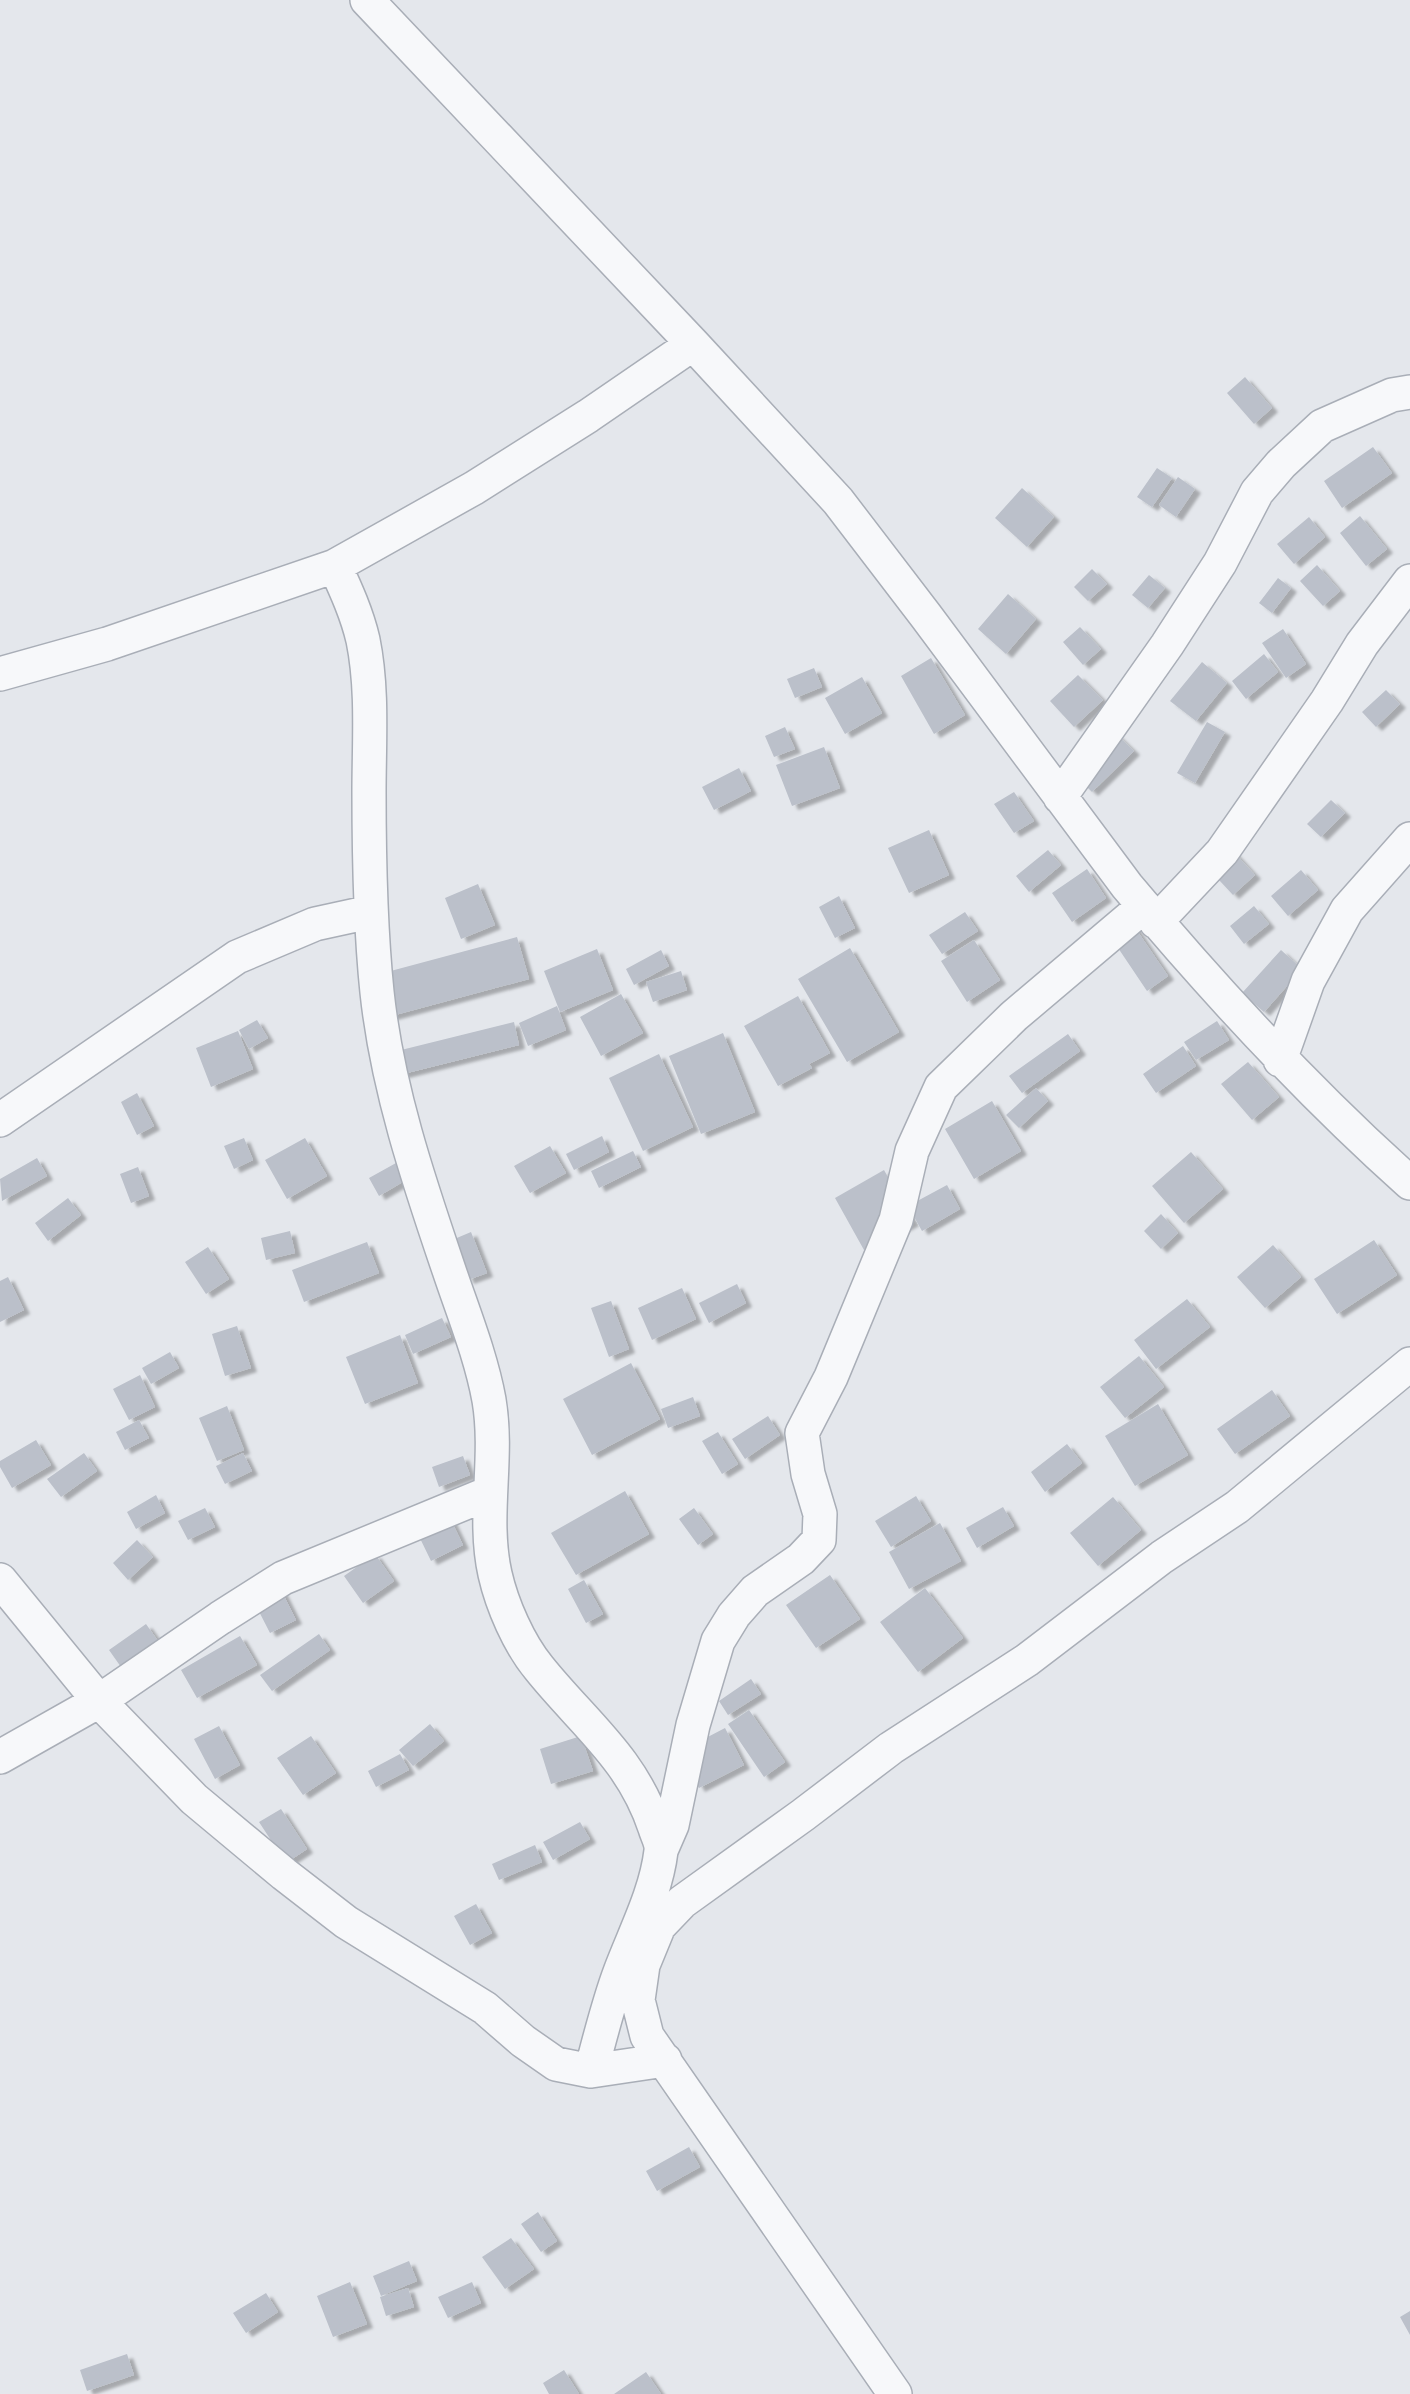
<svg xmlns="http://www.w3.org/2000/svg" width="1410" height="2394" font-family="'IBM Plex Sans',sans-serif">
  <defs>
    <filter id="shadow"><feDropShadow dx="6" dy="4" stdDeviation="1.5" flood-color="#0004"/></filter>
  </defs>
  <rect width="100%" height="100%" fill="#e4e7ec"/>
  <path fill="#bbc0ca" filter="url(#shadow)" d="M1245,377L1272,408L1254,424L1227,393Z
    M1373,447L1392,473L1342,508L1324,481Z
    M1157,468L1172,478L1152,507L1137,497Z
    M1178,477L1195,489L1176,517L1159,505Z
    M1022,488L1054,517L1027,547L995,518Z
    M1360,516L1387,549L1366,566L1340,533Z
    M1309,517L1325,537L1294,564L1277,544Z
    M1317,565L1340,591L1323,606L1300,581Z
    M1092,569L1107,584L1088,601L1074,587Z
    M1149,575L1165,588L1148,608L1132,595Z
    M1278,578L1291,588L1272,613L1259,603Z
    M1008,594L1036,619L1006,654L978,629Z
    M1080,627L1101,649L1083,665L1063,642Z
    M1283,629L1306,664L1286,678L1262,643Z
    M1264,654L1278,672L1246,699L1232,681Z
    M931,658L965,715L934,734L901,676Z
    M1202,662L1227,683L1196,721L1170,701Z
    M814,668L822,687L795,698L787,679Z
    M1078,675L1103,700L1074,727L1050,701Z
    M862,677L882,713L845,734L825,698Z
    M1386,690L1400,704L1376,727L1362,712Z
    M1207,722L1225,732L1195,783L1177,773Z
    M785,727L795,749L774,757L765,736Z
    M1115,733L1134,751L1092,792L1074,774Z
    M824,747L840,788L792,806L776,765Z
    M739,768L751,791L714,810L702,787Z
    M1014,792L1034,821L1014,833L994,804Z
    M1331,800L1345,813L1321,837L1307,824Z
    M929,830L949,875L909,893L888,848Z
    M1229,847L1255,875L1233,895L1207,867Z
    M1048,850L1061,865L1029,892L1016,876Z
    M1087,869L1106,898L1072,922L1052,893Z
    M1301,870L1318,890L1288,916L1271,896Z
    M478,884L495,925L461,939L445,898Z
    M839,896L855,928L835,938L819,907Z
    M1254,906L1269,924L1244,944L1230,926Z
    M965,912L978,931L942,954L929,935Z
    M1129,919L1168,976L1147,991L1108,933Z
    M517,937L529,979L384,1018L372,976Z
    M974,940L1000,980L967,1002L941,961Z
    M850,948L899,1032L847,1062L798,979Z
    M597,949L613,990L560,1012L544,971Z
    M661,950L669,966L634,985L626,969Z
    M1281,950L1302,969L1264,1012L1242,993Z
    M681,971L687,990L653,1002L646,982Z
    M621,994L643,1033L601,1056L580,1017Z
    M798,996L830,1053L809,1064L812,1068L778,1086L744,1026Z
    M557,1006L566,1030L528,1046L519,1023Z
    M257,1020L268,1038L249,1049L239,1030Z
    M1217,1021L1229,1040L1196,1060L1184,1042Z
    M514,1022L519,1045L399,1075L393,1052Z
    M238,1031L253,1069L211,1087L196,1048Z
    M723,1033L755,1112L701,1134L669,1056Z
    M1068,1034L1080,1051L1022,1093L1009,1076Z
    M1183,1046L1196,1066L1156,1093L1143,1074Z
    M659,1054L693,1127L643,1151L609,1078Z
    M1248,1062L1279,1097L1252,1120L1221,1084Z
    M1036,1088L1048,1101L1019,1128L1006,1115Z
    M137,1093L154,1126L137,1135L121,1102Z
    M992,1101L1021,1151L974,1179L945,1129Z
    M602,1136L609,1152L574,1170L566,1154Z
    M244,1138L253,1160L234,1169L224,1146Z
    M305,1138L327,1176L287,1199L265,1160Z
    M550,1146L566,1173L530,1193L514,1166Z
    M633,1151L641,1167L599,1188L591,1171Z
    M1191,1152L1223,1189L1184,1223L1152,1186Z
    M37,1158L47,1176L2,1201L0,1179Z
    M396,1163L406,1180L379,1196L369,1178Z
    M138,1167L149,1196L131,1203L120,1174Z
    M884,1170L913,1222L864,1250L835,1198Z
    M947,1185L960,1209L922,1231L908,1206Z
    M68,1198L81,1215L48,1241L35,1223Z
    M1161,1214L1178,1233L1161,1249L1144,1231Z
    M290,1231L295,1253L266,1260L261,1238Z
    M471,1232L487,1273L468,1280L452,1240Z
    M1374,1240L1397,1275L1337,1314L1314,1279Z
    M367,1242L379,1273L304,1302L292,1270Z
    M1273,1245L1301,1277L1265,1308L1237,1277Z
    M208,1247L229,1279L206,1294L185,1262Z
    M8,1277L24,1310L0,1322V1281Z
    M737,1284L746,1303L709,1323L699,1303Z
    M682,1288L696,1319L652,1340L638,1308Z
    M1187,1299L1210,1327L1156,1369L1134,1340Z
    M611,1301L629,1349L609,1357L591,1308Z
    M442,1318L451,1337L413,1354L405,1335Z
    M237,1326L251,1368L225,1376L212,1334Z
    M400,1335L418,1383L365,1404L346,1357Z
    M170,1352L179,1368L151,1384L142,1368Z
    M1139,1356L1164,1387L1125,1418L1100,1387Z
    M631,1363L660,1419L592,1455L563,1399Z
    M140,1375L155,1407L129,1420L113,1389Z
    M1272,1390L1290,1416L1235,1454L1217,1429Z
    M693,1397L700,1416L668,1428L661,1409Z
    M1158,1404L1188,1455L1135,1486L1105,1436Z
    M227,1406L244,1450L217,1461L199,1418Z
    M768,1416L780,1435L745,1459L732,1439Z
    M139,1420L149,1438L125,1450L116,1432Z
    M718,1432L738,1464L722,1474L702,1441Z
    M36,1440L51,1465L12,1488L0,1467V1461Z
    M1067,1444L1082,1463L1045,1492L1031,1472Z
    M84,1453L97,1471L61,1497L47,1479Z
    M243,1453L252,1471L225,1484L216,1466Z
    M463,1456L470,1475L439,1487L432,1467Z
    M625,1491L649,1534L576,1575L551,1533Z
    M156,1495L165,1513L136,1529L127,1512Z
    M916,1496L931,1521L891,1547L875,1521Z
    M1113,1497L1141,1530L1098,1566L1070,1533Z
    M1003,1507L1014,1526L977,1548L966,1528Z
    M205,1508L215,1527L188,1540L178,1521Z
    M694,1508L713,1534L698,1545L679,1519Z
    M447,1512L463,1545L431,1561L415,1528Z
    M940,1523L961,1561L909,1589L889,1552Z
    M137,1540L153,1557L128,1580L113,1563Z
    M375,1554L394,1581L363,1603L344,1576Z
    M830,1575L860,1619L816,1648L786,1605Z
    M276,1580L296,1620L270,1633L249,1592Z
    M584,1580L603,1614L586,1623L568,1589Z
    M925,1588L963,1638L918,1672L880,1622Z
    M146,1624L158,1641L121,1667L109,1650Z
    M319,1634L330,1650L272,1691L260,1675Z
    M240,1636L257,1665L197,1698L181,1670Z
    M751,1679L761,1694L728,1715L719,1701Z
    M749,1710L785,1762L764,1777L728,1724Z
    M430,1724L444,1741L413,1766L399,1750Z
    M219,1726L240,1765L215,1779L194,1739Z
    M725,1728L744,1765L699,1788L679,1752Z
    M311,1736L336,1773L303,1795L277,1758Z
    M581,1736L593,1771L551,1784L540,1749Z
    M400,1754L409,1770L376,1787L368,1771Z
    M281,1809L307,1849L286,1863L259,1822Z
    M580,1822L590,1839L553,1860L543,1842Z
    M535,1845L542,1862L499,1880L492,1864Z
    M476,1904L492,1933L470,1945L454,1916Z
    M689,2147L700,2167L657,2191L646,2171Z
    M538,2212L557,2241L541,2252L521,2224Z
    M511,2238L534,2269L505,2289L482,2257Z
    M409,2261L417,2281L381,2296L373,2276Z
    M350,2282L367,2324L333,2337L317,2296Z
    M472,2282L481,2303L448,2318L438,2297Z
    M408,2288L414,2307L386,2316L380,2297Z
    M266,2293L278,2312L246,2333L233,2313Z
    M1410,2311V2335L1400,2317Z
    M127,2354L134,2375L87,2391L80,2370Z
    M564,2370L579,2394H549L543,2383Z
    M646,2372L661,2394H614Z"/>
  <g fill="none" stroke-linecap="round" stroke-linejoin="round">
    <defs>
      <path id="minor" d="M367,0L693,344L838,501L926,616L1127,886C1215,991 1307,1091 1410,1183
        M335,566C346,590 357,614 363,640C373,689 369,742 369,792C369,858 370,925 377,992C387,1087 418,1179 449,1270C463,1312 481,1356 489,1400C499,1459 482,1516 495,1574C502,1605 519,1644 539,1668C583,1723 632,1758 655,1828C657,1835 662,1843 661,1851C656,1893 635,1932 620,1972C608,2004 600,2038 591,2071
        M0,674L107,644L335,566L474,488L588,416L693,344
        M1060,797L1167,645L1220,563L1257,492L1281,464L1322,426L1392,395L1410,392
        M1156,922L1222,852L1327,701L1362,644L1410,581
        M1280,1060L1308,981L1347,910L1410,839
        M0,1120L237,957L315,924L370,912
        M0,1580L99,1701L194,1799L284,1874L346,1922L485,2008L523,2041L556,2064L591,2071L665,2060
        M0,1757L99,1701L220,1618L283,1578L489,1493
        M662,1848L672,1825L693,1725L718,1641L734,1615L755,1591L801,1559L819,1540L820,1514L808,1474L802,1433L831,1377L896,1220L912,1151L941,1087L1014,1016L1144,906
        M895,2394L647,2036L638,2000L643,1965L659,1926L682,1902L803,1815L891,1748L1027,1660L1162,1557L1237,1507L1410,1364"/>
    </defs>
    <use href="#minor" stroke="#a9aeb7" stroke-width="36"/>
    <use href="#minor" stroke="#f7f8fa" stroke-width="33"/>
  </g>
</svg>
